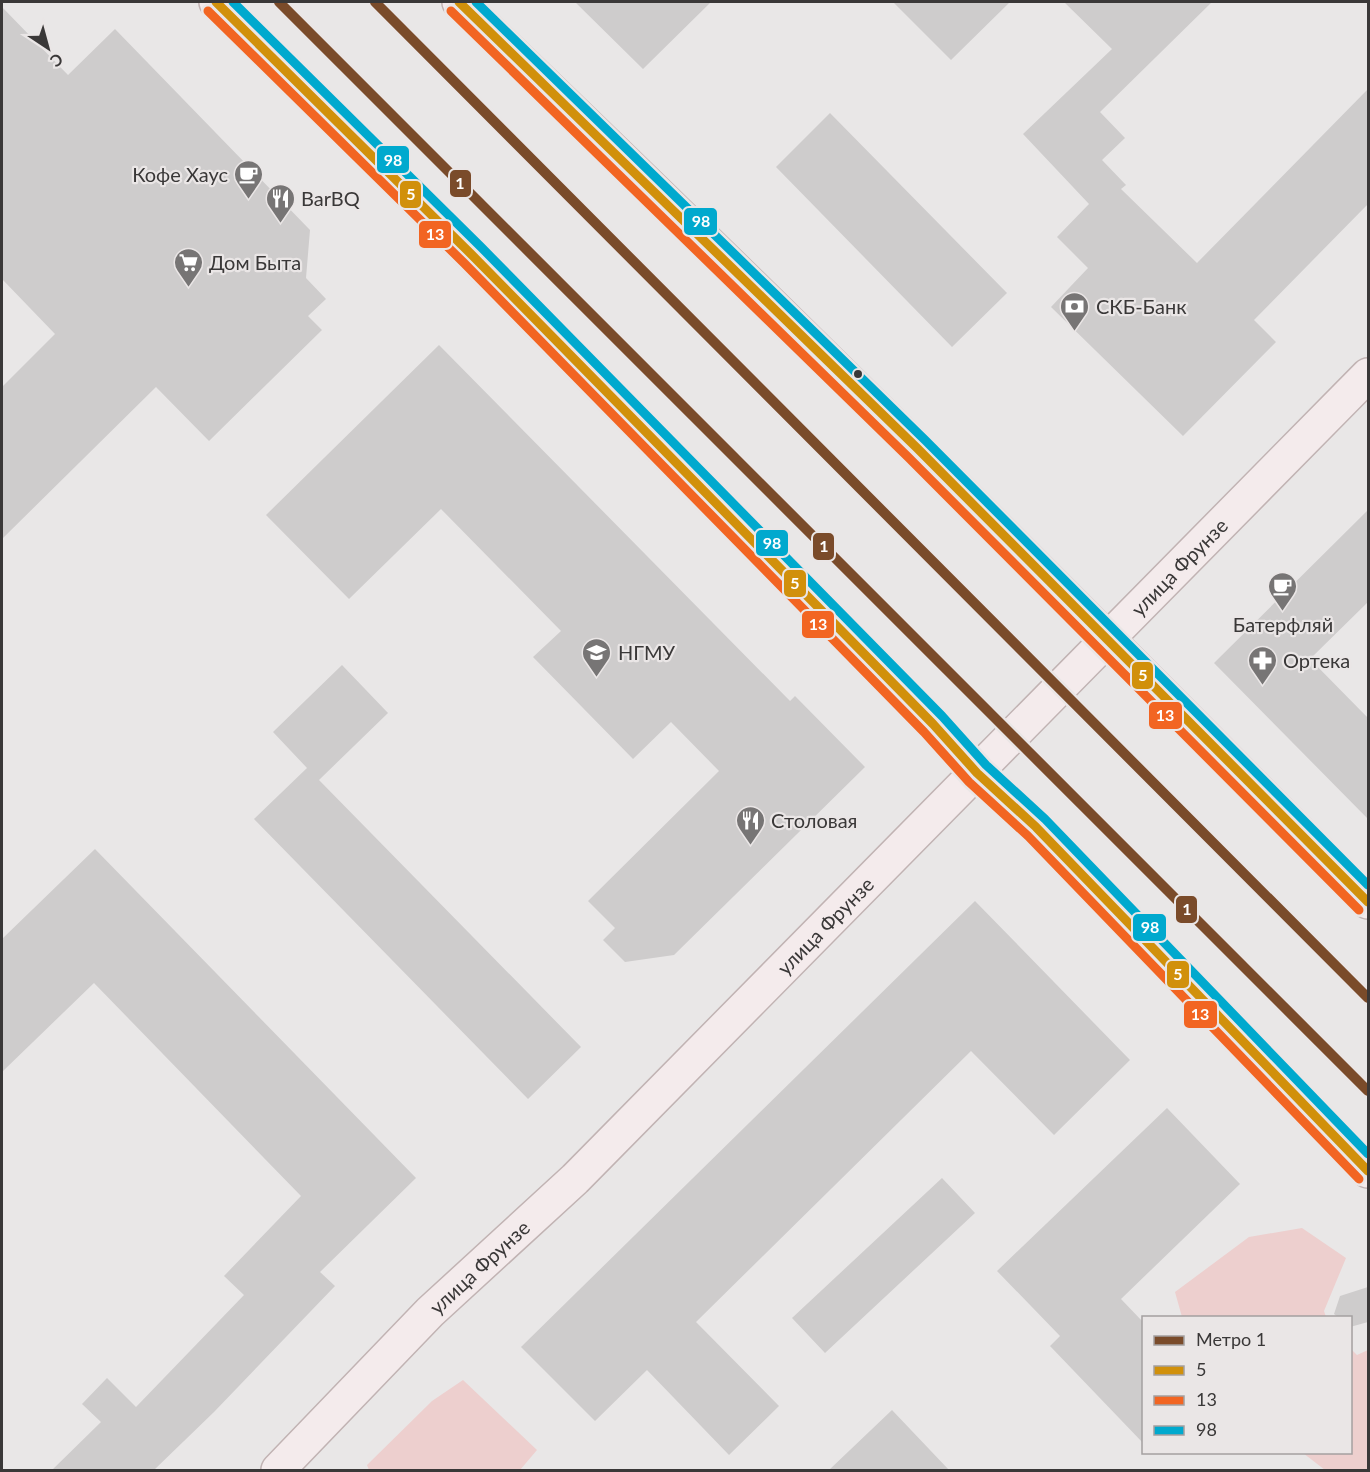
<svg xmlns="http://www.w3.org/2000/svg" width="1370" height="1472" font-family="Lato,sans-serif">
  <rect width="100%" height="100%" fill="#e9e7e7"/>
  <path fill="#edcfce" d="M1302,1228L1346,1258L1324,1311L1326,1317H1182L1175,1292L1249,1237Z
    M1351,1349L1357,1355L1368,1350V1470H1325L1303,1453L1350,1452Z
    M463,1380L537,1450L520,1470H369L367,1465L432,1401Z"/>
  <path fill="#cecccc" d="M575,2H711L643,69Z
    M893,2H1010L951,60Z
    M1064,2H1212L1100,112L1125,138L1102,160L1126,185L1121,189L1197,263L1368,89V204L1254,320L1276,342L1183,436L1051,307L1088,268L1057,237L1089,204L1023,134L1112,49Z
    M2,7L68,75L115,29L310,230L306,278L326,299L308,316L322,330L209,441L156,387L2,539V387L55,334L2,279Z
    M830,113L1007,293L952,347L776,167Z
    M439,345L790,701L795,696L865,767L674,955L625,962L603,940L615,928L588,901L719,771L671,722L633,759L533,657L561,631L441,509L349,599L266,515Z
    M1368,510V602L1310,659L1368,718V819L1214,663Z
    M342,665L388,713L319,780L581,1047L528,1099L254,819L307,768L273,732Z
    M95,849L416,1178L320,1272L335,1286L214,1412L154,1470H52L101,1422L82,1404L107,1378L136,1407L244,1295L224,1276L301,1196L94,983L2,1072V939Z
    M975,901L1130,1060L1054,1135L971,1051L696,1322L779,1406L729,1455L647,1370L595,1421L521,1347Z
    M1167,1108L1240,1184L1121,1299L1143,1322V1443L1050,1346L1060,1336L997,1271Z
    M942,1178L975,1213L825,1353L792,1318Z
    M1368,1287V1322L1350,1327V1317H1338L1334,1314L1340,1296Z
    M892,1410L949,1470H829Z"/>
  <g fill="none" stroke-linecap="round" stroke-linejoin="round">
    <defs>
      <g id="major">
        <path d="M216,2L472,255L933,724L977,773L1036,827L1368,1171"/>
        <path d="M459,2C767,296 1069,598 1368,902"/>
        <path id="s1" d="M278,1470L430,1312L575,1179L1368,375"/>
      </g>
    </defs>
    <use href="#major" stroke="#c1b3b3" stroke-width="36"/>
    <use href="#major" stroke="#f4ebec" stroke-width="33"/>
    <defs>
      <path id="bus-1" d="M216,2L472,255L933,724L977,773L1036,827L1368,1171
        M459,2L917,448L1368,902"/>
      <path id="bus-2" d="M208,11L464,263L924,732L969,782L1028,836L1359,1179
        M451,11L908,457L1359,910"/>
      <path id="bus-3" d="M233,2L481,247L942,716L986,765L1045,819L1368,1154
        M476,2L925,440L1368,885"/>
    </defs>
    <use href="#bus-1" stroke="#eae6e6" stroke-width="14"/>
    <use href="#bus-2" stroke="#eae6e6" stroke-width="14"/>
    <use href="#bus-3" stroke="#eae6e6" stroke-width="14"/>
    <use href="#bus-1" stroke="#d1900b" stroke-width="9"/>
    <use href="#bus-2" stroke="#f26522" stroke-width="9"/>
    <use href="#bus-3" stroke="#00a9ce" stroke-width="9"/>
    <defs>
      <path id="metro-1" d="M279,2L1368,1091
        M375,2L1368,998"/>
    </defs>
    <use href="#metro-1" stroke="#eae6e6" stroke-width="15"/>
    <use href="#metro-1" stroke="#7a4b2a" stroke-width="10"/>
  </g>
  <defs>
    <symbol id="cafe-pin" viewBox="-11 -11 22 30"><path d="M0 17L-7.5 6A9.5 9.5 0 1 1 7.5 6Z" fill="#777575" stroke="#eae6e6"/><path d="M-5.5-4.5H6V0H3Q3 3.5 0 3.5H-2.5Q-5.5 3.5-5.5 0ZM3-3.2v2h1.7v-2ZM-6 4.5H4V6H-6Z" fill="#fff"/></symbol>
    <symbol id="restaurant-pin" viewBox="-11 -11 22 30"><path d="M0 17L-7.5 6A9.5 9.5 0 1 1 7.5 6Z" fill="#777575" stroke="#eae6e6"/><path d="M-5-6h1v4h1v-4h1v4h1v-4h1v5L-1.5 .5V6h-2V.5L-5-1ZM5-6V6H3V1.5H1.5Q1.5-4 5-6Z" fill="#fff"/></symbol>
    <symbol id="supermarket-pin" viewBox="-11 -11 22 30"><path d="M0 17L-7.5 6A9.5 9.5 0 1 1 7.5 6Z" fill="#777575" stroke="#eae6e6"/><path d="M-6-5.5h2.5l.6 2H6L4.5 2H-2.5L-4.4-4H-6ZM-1.5 3.2a1.3 1.3 0 1 0 .1 0ZM3 3.2a1.3 1.3 0 1 0 .1 0Z" fill="#fff"/></symbol>
    <symbol id="bank-pin" viewBox="-11 -11 22 30"><path d="M0 17L-7.5 6A9.5 9.5 0 1 1 7.5 6Z" fill="#777575" stroke="#eae6e6"/><path d="M-6-4H6V4H-6ZM0-2.3a2.3 2.3 0 1 0 0 4.6a2.3 2.3 0 1 0 0-4.6Z" fill="#fff"/></symbol>
    <symbol id="university-pin" viewBox="-11 -11 22 30"><path d="M0 17L-7.5 6A9.5 9.5 0 1 1 7.5 6Z" fill="#777575" stroke="#eae6e6"/><path d="M0-5L7-2L0 1L-7-2ZM-4 1L0 2.5L4 1V4Q0 6-4 4Z" fill="#fff"/></symbol>
    <symbol id="pharmacy-pin" viewBox="-11 -11 22 30"><path d="M0 17L-7.5 6A9.5 9.5 0 1 1 7.5 6Z" fill="#777575" stroke="#eae6e6"/><path d="M-2-6h4v4h4v4h-4v4h-4v-4h-4v-4h4Z" fill="#fff"/></symbol>
  </defs>
  <g fill-rule="evenodd">
    <use href="#cafe-pin" x="232" y="158" width="33" height="45"/>
    <use href="#restaurant-pin" x="264" y="182" width="33" height="45"/>
    <use href="#supermarket-pin" x="172" y="246" width="33" height="45"/>
    <use href="#bank-pin" x="1058" y="290" width="33" height="45"/>
    <use href="#cafe-pin" x="1266" y="570" width="33" height="45"/>
    <use href="#university-pin" x="580" y="636" width="33" height="45"/>
    <use href="#pharmacy-pin" x="1246" y="644" width="33" height="45"/>
    <use href="#restaurant-pin" x="734" y="804" width="33" height="45"/>
  </g>
  <circle fill="#3a3838" stroke="#eae6e6" stroke-width="2" cx="858" cy="374" r="5"/>
  <g text-anchor="middle" dominant-baseline="central" stroke-width="4.5" stroke-linejoin="round" paint-order="stroke">
    <g font-size="20" fill="#3a3838" stroke="#eae6e6" text-anchor="start">
      <text x="228" y="174" text-anchor="end">Кофе Хаус</text>
      <text x="301" y="198">BarBQ</text>
      <text x="209" y="262">Дом Быта</text>
      <text x="1096" y="306">СКБ-Банк</text>
      <text x="1283" y="624" text-anchor="middle">Батерфляй</text>
      <text x="618" y="652">НГМУ</text>
      <text x="1283" y="660">Ортека</text>
      <text x="771" y="820">Столовая</text>
    </g>
    <g font-size="20" fill="#3a3838" stroke="#eae6e6">
      <text stroke="none"><textPath href="#s1" startOffset="1276">улица Фрунзе</textPath></text>
      <text stroke="none"><textPath href="#s1" startOffset="772">улица Фрунзе</textPath></text>
      <text stroke="none"><textPath href="#s1" startOffset="286">улица Фрунзе</textPath></text>
    </g>
  </g>
  <g stroke="#eae6e6" stroke-width="2">
    <rect x="376" y="145" width="34" height="29" rx="6" fill="#00a9ce"/>
    <rect x="449" y="169" width="23" height="29" rx="6" fill="#7a4b2a"/>
    <rect x="399" y="180" width="23" height="29" rx="6" fill="#d1900b"/>
    <rect x="683" y="207" width="35" height="29" rx="6" fill="#00a9ce"/>
    <rect x="418" y="220" width="34" height="29" rx="6" fill="#f26522"/>
    <rect x="755" y="529" width="34" height="28" rx="6" fill="#00a9ce"/>
    <rect x="812" y="532" width="23" height="29" rx="6" fill="#7a4b2a"/>
    <rect x="783" y="569" width="24" height="29" rx="6" fill="#d1900b"/>
    <rect x="801" y="610" width="34" height="29" rx="6" fill="#f26522"/>
    <rect x="1131" y="661" width="23" height="29" rx="6" fill="#d1900b"/>
    <rect x="1148" y="701" width="35" height="29" rx="6" fill="#f26522"/>
    <rect x="1175" y="895" width="23" height="29" rx="6" fill="#7a4b2a"/>
    <rect x="1132" y="913" width="35" height="29" rx="6" fill="#00a9ce"/>
    <rect x="1166" y="960" width="24" height="29" rx="6" fill="#d1900b"/>
    <rect x="1183" y="1000" width="35" height="29" rx="6" fill="#f26522"/>
  </g>
  <g font-size="16" text-anchor="middle" font-weight="bold" fill="#fff">
    <text x="393" y="166">98</text>
    <text x="460" y="189">1</text>
    <text x="411" y="200">5</text>
    <text x="701" y="227">98</text>
    <text x="435" y="240">13</text>
    <text x="772" y="549">98</text>
    <text x="824" y="552">1</text>
    <text x="795" y="589">5</text>
    <text x="818" y="630">13</text>
    <text x="1143" y="681">5</text>
    <text x="1165" y="721">13</text>
    <text x="1187" y="915">1</text>
    <text x="1150" y="933">98</text>
    <text x="1178" y="980">5</text>
    <text x="1200" y="1020">13</text>
  </g>
  <rect width="1370" height="1472" fill="none" stroke="#3a3838" stroke-width="6"/>
  <rect x="1142" y="1316" width="210" height="138" fill="#eae6e6" stroke="#a4a0a0" stroke-width="1.5"/>
  <rect x="1154" y="1336" width="30" height="9" fill="#7a4b2a" stroke="#a4a0a0" stroke-width="1.5"/>
  <text x="1196" y="1346" font-size="18" fill="#3a3838">Метро 1</text>
  <rect x="1154" y="1366" width="30" height="9" fill="#d1900b" stroke="#a4a0a0" stroke-width="1.5"/>
  <text x="1196" y="1376" font-size="18" fill="#3a3838">5</text>
  <rect x="1154" y="1396" width="30" height="9" fill="#f26522" stroke="#a4a0a0" stroke-width="1.5"/>
  <text x="1196" y="1406" font-size="18" fill="#3a3838">13</text>
  <rect x="1154" y="1426" width="30" height="9" fill="#00a9ce" stroke="#a4a0a0" stroke-width="1.5"/>
  <text x="1196" y="1436" font-size="18" fill="#3a3838">98</text>
  <g transform="translate(48 48) rotate(144)" stroke="#eae6e6" stroke-width="4.5" paint-order="stroke">
  <path d="M0-4.5L10 22L0 15L-10 22Z" fill="#3a3838"/>
  <text y="-9" font-size="16" font-weight="bold" text-anchor="middle" fill="#3a3838">С</text>
  </g>
</svg>
